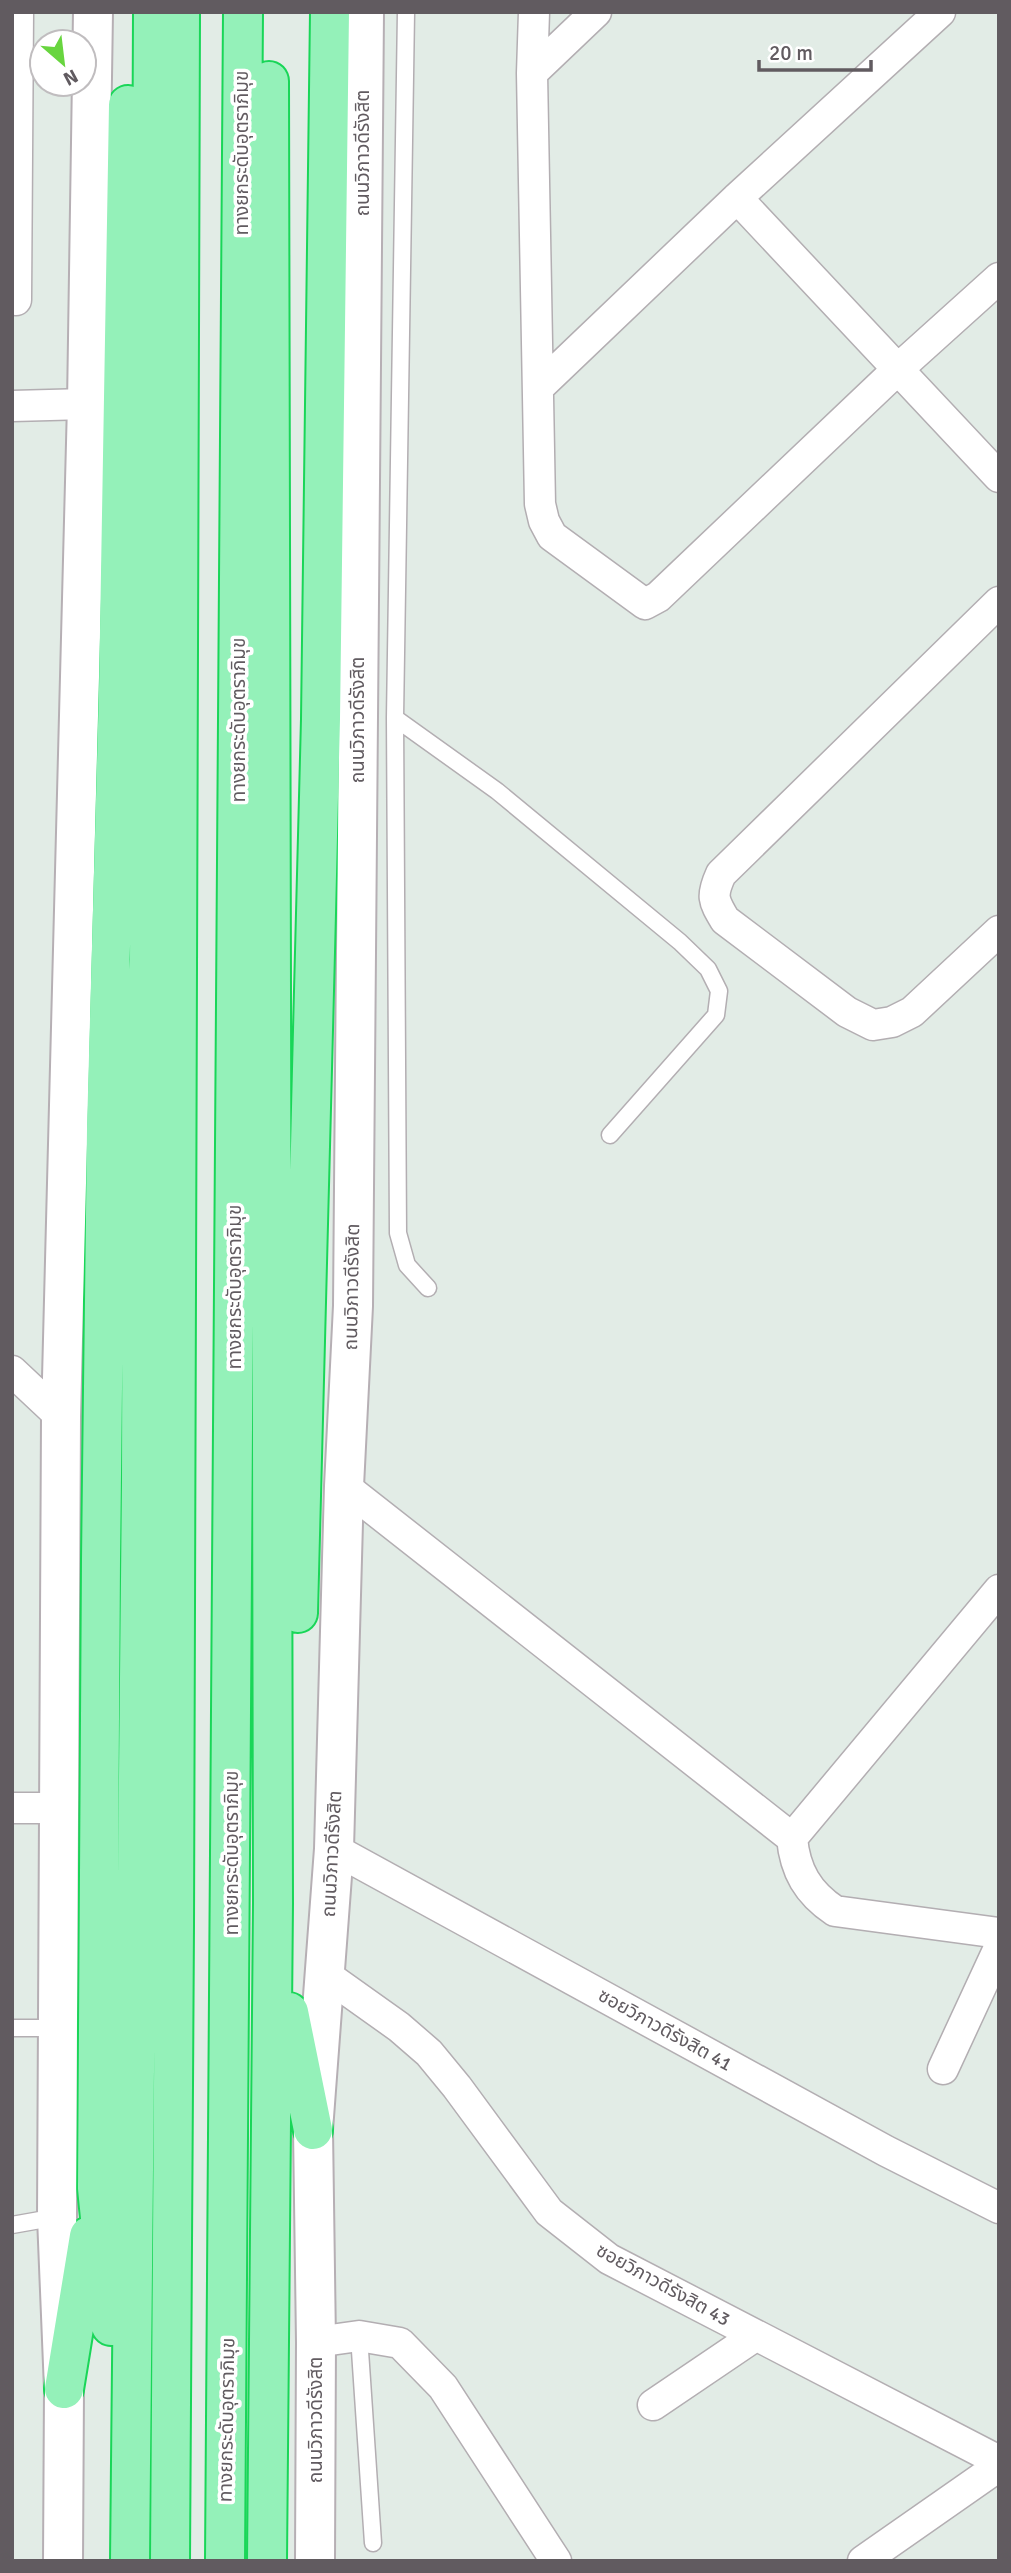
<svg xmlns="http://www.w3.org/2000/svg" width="1011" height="2573" font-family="Signika,'Noto Sans Thai',sans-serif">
  <rect width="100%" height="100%" fill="#e2ece6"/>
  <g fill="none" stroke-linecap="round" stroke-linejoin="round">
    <defs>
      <path id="lane" d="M406,12L395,718L398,1233L407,1265L428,1288
        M395,718L497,791L680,942L708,969L719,991L716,1015L610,1135
        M12,2028H57
        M12,2225L57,2217
        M359,2336L373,2543"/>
      <path id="street" d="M534,12L532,73L540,504L544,521L552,536L645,604L658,597L898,369L999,278
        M532,73L596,12
        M737,198L999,477
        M16,300L18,12
        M538,388L737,198L940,12
        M12,406L87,404
        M999,602L721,874C711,896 713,900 725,920L847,1012L873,1025L892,1022L912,1012L999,931
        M12,1371L61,1417
        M344,1486L792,1838
        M999,1590L792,1838C795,1871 808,1893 835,1911L999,1933
        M12,1808H58
        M334,1849L886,2151L999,2208
        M326,1975L399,2027L429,2053L457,2087L549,2212L609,2259L999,2461
        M943,2069L999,1948
        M316,2342L359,2336L400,2343L443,2387L556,2561
        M653,2405L755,2336
        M863,2561L999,2466"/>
      <path id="secondary" d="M63,2561L64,2389L57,2217L61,1417L87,404L93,12
        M315,2561L316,2342L313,2130L334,1849L344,1486L353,1306L364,12"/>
      <path id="highway" d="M298,1613L321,719L330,12
        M289,2012L313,2130
        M111,2326L97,2188L101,1560L106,1129L118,690L128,105
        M64,2389L89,2236
        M130,2561L141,1482L142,1069L149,960L153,12
        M170,2561L174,1926L180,12
        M225,2561L243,12
        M267,2561L273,1903L269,81"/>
    </defs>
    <use href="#lane" stroke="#b3aeb2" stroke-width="19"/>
    <use href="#street" stroke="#b3aeb2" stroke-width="33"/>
    <use href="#secondary" stroke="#b6afb4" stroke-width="42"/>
    <use href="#highway" stroke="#19d658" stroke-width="42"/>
    <use href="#lane" stroke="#fff" stroke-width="16"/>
    <use href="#street" stroke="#fff" stroke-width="30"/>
    <use href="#secondary" stroke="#fff" stroke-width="38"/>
    <use href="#highway" stroke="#94f1b9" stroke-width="38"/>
  </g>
  <g text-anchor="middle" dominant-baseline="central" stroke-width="7" stroke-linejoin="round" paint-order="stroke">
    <g font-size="19" fill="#615b60" stroke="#fff">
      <text transform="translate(242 153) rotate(-90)">ทางยกระดับอุตราภิมุข</text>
      <text transform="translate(363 153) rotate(-90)">ถนนวิภาวดีรังสิต</text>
      <text transform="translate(239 720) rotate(-90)">ทางยกระดับอุตราภิมุข</text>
      <text transform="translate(358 720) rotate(-90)">ถนนวิภาวดีรังสิต</text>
      <text transform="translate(235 1287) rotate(-90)">ทางยกระดับอุตราภิมุข</text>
      <text transform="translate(352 1287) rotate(-89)">ถนนวิภาวดีรังสิต</text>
      <text transform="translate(232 1853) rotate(-90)">ทางยกระดับอุตราภิมุข</text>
      <text transform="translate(332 1854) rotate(-87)">ถนนวิภาวดีรังสิต</text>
      <text transform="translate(665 2030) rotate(29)">ซอยวิภาวดีรังสิต 41</text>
      <text transform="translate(663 2285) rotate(29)">ซอยวิภาวดีรังสิต 43</text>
      <text transform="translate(227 2420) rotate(-89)">ทางยกระดับอุตราภิมุข</text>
      <text transform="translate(316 2420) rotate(-90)">ถนนวิภาวดีรังสิต</text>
    </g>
  </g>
  <rect width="1011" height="2573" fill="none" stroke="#615b60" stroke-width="28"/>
  <g transform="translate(63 63) rotate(152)"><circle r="33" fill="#ffffff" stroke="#c0bdbf" stroke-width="2"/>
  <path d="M0-5L12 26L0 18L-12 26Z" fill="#68d53f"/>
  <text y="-10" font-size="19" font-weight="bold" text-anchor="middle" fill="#615b60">N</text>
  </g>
  <path d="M759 60v10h112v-10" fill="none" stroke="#615b60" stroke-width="3.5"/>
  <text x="769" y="60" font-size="21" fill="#615b60" stroke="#ffffff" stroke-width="5" paint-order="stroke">20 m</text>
</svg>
